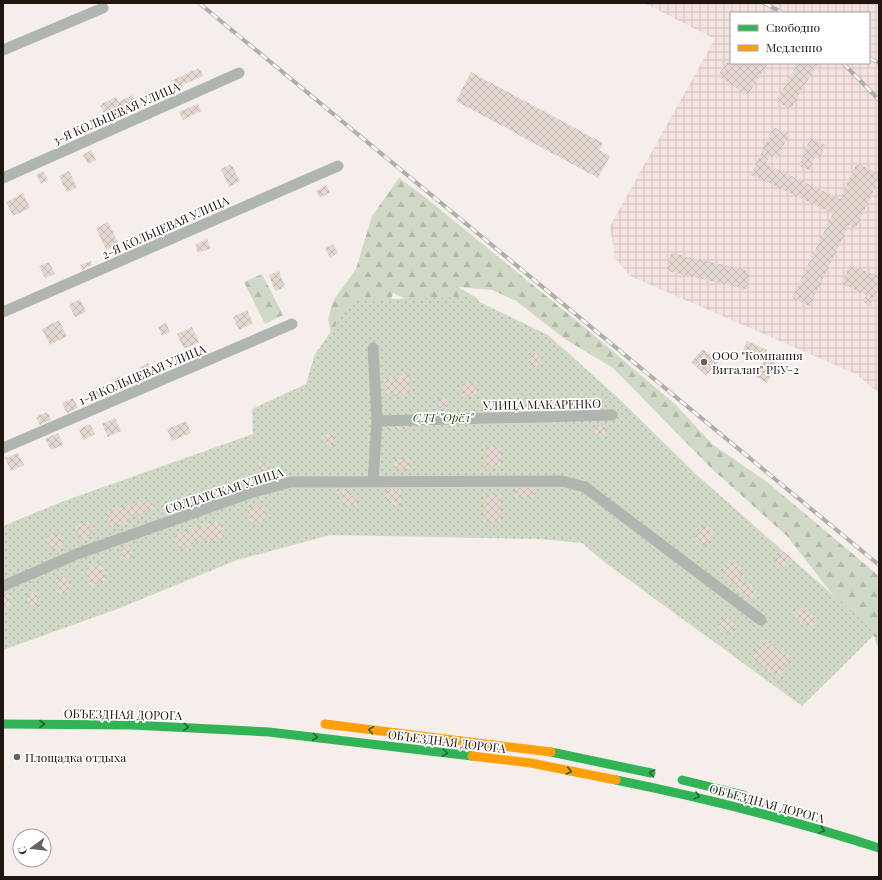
<svg xmlns="http://www.w3.org/2000/svg" width="882" height="880" font-family="'Playfair Display',serif">
  <defs>
    <pattern id="industrial-grid" width="8" height="8" patternUnits="userSpaceOnUse"><rect width="8" height="8" fill="#f4e2df"/><path d="M0 4h8M4 0v8" fill="none" stroke="#d1c1be"/></pattern>
    <pattern id="forest-firs" width="22" height="20" patternUnits="userSpaceOnUse"><rect width="22" height="20" fill="#cfd9c5"/><path d="M5 1l3.5 6h-7zM16 11l3.5 6h-7z" fill="#b1b9a8"/></pattern>
    <pattern id="park-dots" width="8" height="8" patternUnits="userSpaceOnUse"><rect width="8" height="8" fill="#cfd9c5"/><path d="M2 2h.1M6 6h.1" fill="none" stroke="#b1b9a8" stroke-width="1.8" stroke-linecap="round"/></pattern>
    <pattern id="building-cross-hatch" width="8" height="8" patternUnits="userSpaceOnUse"><rect width="8" height="8" fill="#e4d7cf"/><path d="M0 0l8 8M0 8l8-8" fill="none" stroke="#c3b8b1"/></pattern>
  </defs>
  <rect width="100%" height="100%" fill="#f6eeea"/>
  <path fill="url(#industrial-grid)" fill-rule="evenodd" d="M644,3H879V393L856,374L630,276L615,258L610,226L715,39ZM731,13H869V63H731Z"/>
  <path fill="url(#forest-firs)" d="M399,178L425,197L589,331L676,405L712,444L766,481L879,576V653L874,636L833,595L787,536L712,469L613,368L565,339L516,301L492,290L458,287L477,298L496,341L393,293L382,333L333,340L328,320L333,301L356,269L372,216Z
    M262,274L283,315L265,324L244,282Z"/>
  <path fill="url(#park-dots)" d="M469,297L548,335L615,395L698,476L876,633L802,706L603,561L582,543L540,539L330,535L237,560L120,608L3,650V526L64,501L253,434L252,409L306,384L315,354L340,319L357,300Z"/>
  <path fill="url(#building-cross-hatch)" d="M726,63H768L748,95L718,76Z
    M798,63H818L791,109L776,101Z
    M199,68L203,76L182,85V87L174,91L171,81Z
    M471,72L603,143L599,150L610,156L598,178L456,101Z
    M132,95L136,103L107,119L100,105L116,97L119,102Z
    M198,104L201,111L183,120L179,112Z
    M773,127L789,134L778,158L770,155L766,164L840,199L857,163L879,174V179L856,228L849,225L810,306L792,298L833,213L751,175Z
    M810,138L825,145L820,158L815,156L810,170L799,166Z
    M91,150L96,160L88,164L83,155Z
    M231,164L240,181L229,187L221,169Z
    M43,171L48,180L41,184L36,175Z
    M69,171L77,187L67,192L59,176Z
    M326,185L330,192L320,198L316,191Z
    M23,193L30,208L13,216L6,202Z
    M220,204L222,209L205,216L203,212Z
    M108,222L119,245L106,250L96,228Z
    M207,239L211,248L198,253L195,245Z
    M333,244L338,253L330,258L325,249Z
    M671,253L750,271L746,289L667,271Z
    M91,261L92,265L82,270L80,265Z
    M49,262L55,274L45,278L39,266Z
    M850,265L879,276V287L870,306L863,302L866,295L842,284Z
    M279,271L285,287L275,291L269,275Z
    M80,299L86,312L75,317L69,305Z
    M247,310L253,323L239,330L233,317Z
    M59,320L67,336L50,345L42,329Z
    M166,323L170,332L162,336L158,327Z
    M192,327L199,342L184,349L177,334Z
    M747,341L767,350L763,358L743,350Z
    M703,349L718,362L706,376L691,362Z
    M539,353V366H530V354Z
    M766,358L777,364L767,383L755,376Z
    M148,363L153,374L143,378L138,368Z
    M401,374H410L411,394L398,396H395V394H385L384,378H401Z
    M120,376L125,385L116,390L111,381Z
    M476,383L477,396H462L461,384Z
    M97,387L101,397L94,400L89,391Z
    M73,398L78,408L67,413L62,403Z
    M439,398H446V408H438Z
    M47,412L51,420L40,425L36,417Z
    M115,418L121,431L108,437L102,424Z
    M186,421L191,433L172,441L167,429Z
    M90,424L95,434L83,440L79,429Z
    M596,425H605V435H595Z
    M407,427V430L384,429V428Z
    M58,433L63,445L51,450L45,439Z
    M326,433H334L333,445L325,444Z
    M486,447L501,448V468L485,467Z
    M18,453L24,465L11,471L5,458Z
    M394,459H409V469L394,468Z
    M269,461L270,468L259,470L258,463Z
    M515,488H534V497H515Z
    M386,489H401V505H394V502H386Z
    M342,490H350V496H356V506L341,505Z
    M485,495H501L500,522L484,521Z
    M151,499L154,509L128,517L129,521L111,527L106,512Z
    M263,504L267,520L250,524L247,508Z
    M219,520L225,538L209,543L207,539L178,549L174,536Z
    M88,521L93,535L79,539L74,525Z
    M705,525L714,532L704,546L694,538Z
    M59,533L63,545L50,549L46,537Z
    M129,546L133,557L124,561L120,550Z
    M781,550L791,557L783,568L773,561Z
    M731,560L743,569L738,576L757,591L751,600L739,591L741,588L721,573Z
    M101,563L107,580L90,586L85,569Z
    M66,576L71,591L60,594L55,580Z
    M7,592L11,605L3,608V593Z
    M36,592L40,604L29,607L26,596Z
    M802,607L817,619L809,628L795,616Z
    M725,616L736,624L729,634L718,626Z
    M763,639L791,657L778,676L751,658Z"/>
  <g fill="none" stroke-linecap="round" stroke-linejoin="round">
    <path stroke="#afb6b0" stroke-width="11" d="M3,50L103,8
      M3,178L239,73
      M3,312L338,166
      M377,421L612,415
      M3,448L292,324
      M373,481L377,421L373,348
      M3,586L77,554L250,493L291,482L562,481L585,487L761,620"/>
    <path stroke="#30b455" stroke-width="9" d="M3,724L132,725L269,732L472,756
      M551,752L651,773
      M616,780C705,798 793,820 879,848
      M682,780L744,795"/>
    <path stroke="#ff9f0a" stroke-width="9" d="M325,724L551,752
      M472,756L531,763L616,780"/>
    <defs>
      <path id="rail" d="M199,3L879,565
        M764,3L783,13
        M869,58L879,63
        M843,63L879,100"/>
    </defs>
    <use href="#rail" stroke="#afafaa" stroke-width="4"/>
    <use href="#rail" stroke="#fff" stroke-width="2.5" stroke-dasharray="8" stroke-linecap="butt"/>
  </g>
  <defs><path id="oneway-chevron" d="M-2-3.5L2.5 0L-2 3.5" fill="none" stroke-width="1.6" stroke-linecap="round" stroke-linejoin="round"/></defs>
  <g stroke="#286432">
    <use href="#oneway-chevron" transform="translate(42 724)"/>
    <use href="#oneway-chevron" transform="translate(186 727) rotate(3)"/>
    <use href="#oneway-chevron" transform="translate(371 730) rotate(-173)"/>
    <use href="#oneway-chevron" transform="translate(315 737) rotate(7)"/>
    <use href="#oneway-chevron" transform="translate(445 753) rotate(7)"/>
    <use href="#oneway-chevron" transform="translate(569 771) rotate(11)"/>
    <use href="#oneway-chevron" transform="translate(652 773) rotate(-168)"/>
    <use href="#oneway-chevron" transform="translate(697 796) rotate(15)"/>
    <use href="#oneway-chevron" transform="translate(822 830) rotate(15)"/>
  </g>
  <g fill="#6b615c" stroke="#fff" stroke-width="1.5">
    <circle cx="704" cy="362" r="4"/>
    <circle cx="17" cy="757" r="4"/>
  </g>
  <g text-anchor="middle" dominant-baseline="central" stroke-width="3.5" stroke-linejoin="round" paint-order="stroke">
    <g font-size="12" fill="#20150f" stroke="#fff">
      <text transform="translate(116 113) rotate(-24)">3-Я КОЛЬЦЕВАЯ УЛИЦА</text>
      <text transform="translate(165 227) rotate(-24)">2-Я КОЛЬЦЕВАЯ УЛИЦА</text>
      <text transform="translate(142 374) rotate(-23)">1-Я КОЛЬЦЕВАЯ УЛИЦА</text>
      <text transform="translate(542 404) rotate(-1)">УЛИЦА МАКАРЕНКО</text>
      <text transform="translate(224 490) rotate(-18)">СОЛДАТСКАЯ УЛИЦА</text>
      <text transform="translate(123 714) rotate(1)">ОБЪЕЗДНАЯ ДОРОГА</text>
      <text transform="translate(447 741) rotate(7)">ОБЪЕЗДНАЯ ДОРОГА</text>
      <text transform="translate(767 803) rotate(15)">ОБЪЕЗДНАЯ ДОРОГА</text>
    </g>
    <g font-size="12" fill="#20150f" stroke="#fff" text-anchor="start">
      <text x="712" y="355">ООО "Компания<tspan x="712" dy="14">Виталан" РБУ-2</tspan></text>
      <text x="25" y="757">Площадка отдыха</text>
    </g>
    <g font-size="12" font-style="italic" fill="#244f10" stroke="#fff">
      <text x="443" y="417">СДТ "Орёл"</text>
    </g>
  </g>
  <rect width="882" height="880" fill="none" stroke="#20150f" stroke-width="8"/>
  <rect x="730" y="12" width="140" height="52" fill="#ffffff" stroke="#a6a19f"/>
  <rect x="738" y="25" width="20" height="6" fill="#30b455" stroke="#a6a19f"/>
  <text x="766" y="32" font-size="12" fill="#20150f">Свободно</text>
  <rect x="738" y="45" width="20" height="6" fill="#ff9f0a" stroke="#a6a19f"/>
  <text x="766" y="52" font-size="12" fill="#20150f">Медленно</text>
  <g transform="translate(32 848) rotate(255)"><circle r="19" fill="#ffffff" stroke="#a6a19f"/>
  <path d="M0-3L7 15L0 10L-7 15Z" fill="#6b615c"/>
  <text y="-6" font-size="11" font-weight="bold" text-anchor="middle" fill="#20150f">С</text>
  </g>
</svg>
